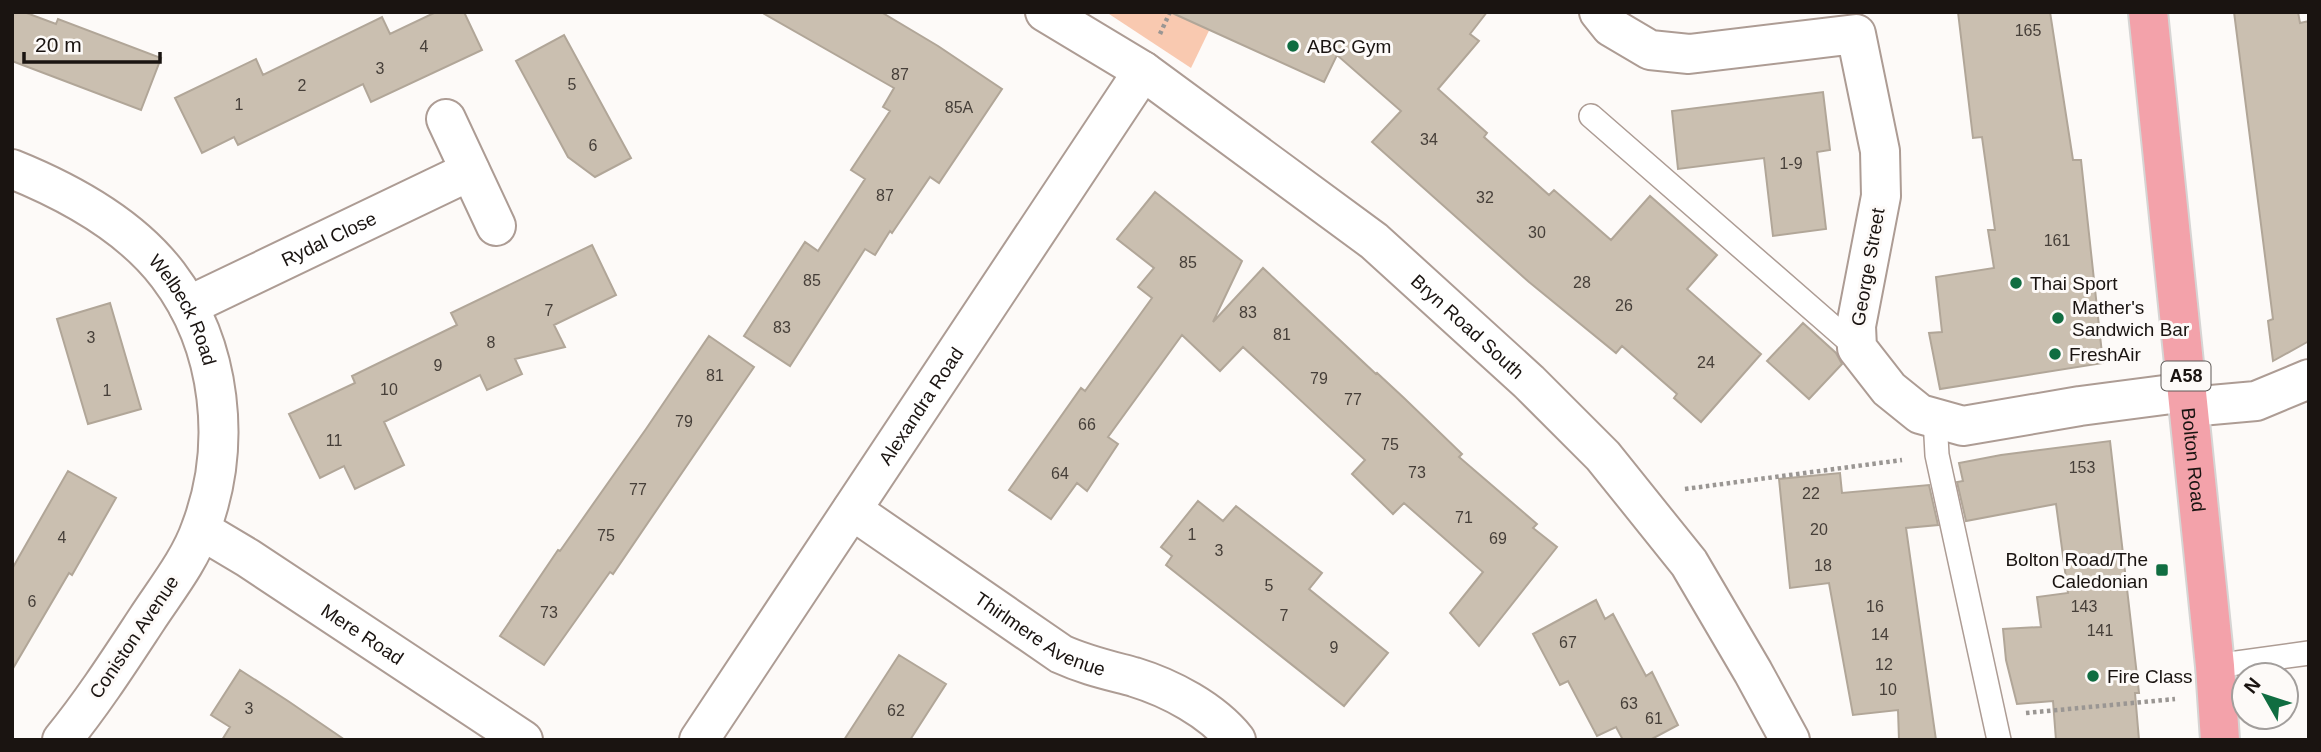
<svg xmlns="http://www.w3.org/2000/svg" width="2321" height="752" font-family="Helvetica,sans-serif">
  <rect width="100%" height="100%" fill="#fdfaf8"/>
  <path fill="#f9c9b0" d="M1106,12H1218L1191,68Z"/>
  <path fill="#cabfb0" stroke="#b1a698" stroke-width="2" d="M12,12H24L56,24L58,19L161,58L141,110L12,61Z
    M436,12H464L482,50L371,102L363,84L238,145L234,137L202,153L175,98L256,59L263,75L382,17L390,34Z
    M761,12H881L938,46L1002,89L939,183L930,177L892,233L890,231L875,255L865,249L790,366L744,336L805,242L818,251L865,179L851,170L890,111L883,107L894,88Z
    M1170,12H1487L1470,34L1479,41L1438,89L1487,133L1484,137L1549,195L1554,190L1611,240L1650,196L1717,255L1687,289L1761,354L1701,422L1674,398L1677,394L1622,346L1616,353L1529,282L1372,142L1401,111L1337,55L1324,82Z
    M1958,12H2050L2073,160H2081L2103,363L1940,389L1929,333L1942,332L1936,277L1994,268L1988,230H1995L1982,137L1973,138Z
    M2234,12H2298L2300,23L2309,21V341L2273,361L2268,321L2273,319Z
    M564,35L631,158L595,177L568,157L516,61Z
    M1823,92L1830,150L1817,152L1826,229L1773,236L1764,158L1678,169L1672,111Z
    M1155,192L1242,261L1213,322L1263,268L1376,374L1377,373L1404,398L1462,454L1459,457L1537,524L1533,528L1557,547L1479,646L1450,613L1483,572L1404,503L1393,514L1352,474L1365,460L1243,347L1220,371L1182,335L1108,437L1118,444L1087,491L1077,483L1051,519L1009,490L1081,388L1085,391L1152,298L1138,287L1154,268L1117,239Z
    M592,245L616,295L554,325L565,347L515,359L522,374L487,390L480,375L384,422L404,465L355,489L344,466L320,478L289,414L355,383L352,376L457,325L451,313Z
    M110,303L141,409L88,424L57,319Z
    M1803,323L1836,353L1842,364L1809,399L1767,361Z
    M709,336L754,367L613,574L610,572L544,665L500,636L558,550L560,551L646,429Z
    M2110,441L2139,693H2135L2139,740H2056L2053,701L2017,704L2006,660L2003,629L2041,627L2037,597L2068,593L2056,504L1966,521L1957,482L1963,481L1959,463L2001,455Z
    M68,471L116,498L72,575L69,573L12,670V569Z
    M1840,473L1842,493L1929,485L1938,525L1906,528L1936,740H1899L1898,710L1853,715L1829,583L1790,588L1779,479Z
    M1198,501L1223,521L1236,506L1322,573L1309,589L1388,653L1344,706L1166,565L1172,556L1161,547Z
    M1596,600L1605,619L1613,614L1646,676L1652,672L1678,725L1650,740H1623L1616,727L1597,736L1568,681L1560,685L1533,634Z
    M899,655L946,684L910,740H844Z
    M240,670L288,701L345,740H222L230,727L211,715Z"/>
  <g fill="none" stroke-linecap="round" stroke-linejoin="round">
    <defs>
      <path id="lane" d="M1591,116L1857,348
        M1935,418L1937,455L1999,740
        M2215,666L2309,653"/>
      <g id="street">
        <path d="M1599,12L1611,27L1650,50L1689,54L1856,34L1880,151L1881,196L1856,326L1857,348L1889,389L1920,414L1963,426L2080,406L2187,392"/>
        <path d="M446,119L496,226"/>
        <path id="s1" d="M12,169C69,192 130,225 168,275C222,346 232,446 201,528C190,560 166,590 147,619C120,660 93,702 62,740"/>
        <path id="s2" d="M188,306L470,171"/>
        <path d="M2189,407L2256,401L2309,379"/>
        <path id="s3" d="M852,510L1061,654C1085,665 1108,670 1134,677C1170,688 1212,710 1236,740"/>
        <path id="s4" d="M201,530L248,558L523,740"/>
      </g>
      <g id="secondary">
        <path id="s5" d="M1045,12L1143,71L1374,241L1529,382L1603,456L1689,563L1753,672L1790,740"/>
        <path id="s6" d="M699,740L1143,71"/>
      </g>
      <g id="primary">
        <path id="s7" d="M2148,12L2215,666L2220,740"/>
      </g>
    </defs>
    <use href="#lane" stroke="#ad9c94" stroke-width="26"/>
    <use href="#street" stroke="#ad9c94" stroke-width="42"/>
    <use href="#secondary" stroke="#ad9c94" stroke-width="42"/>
    <use href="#primary" stroke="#d6d5d4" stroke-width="42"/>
    <path stroke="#9a9693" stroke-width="4.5" stroke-dasharray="3.5 3.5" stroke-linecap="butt" d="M1160,34L1170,12
      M1685,489L1902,460
      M2026,713L2175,699"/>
    <use href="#lane" stroke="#fff" stroke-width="23"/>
    <use href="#street" stroke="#fff" stroke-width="38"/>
    <use href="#secondary" stroke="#fff" stroke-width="38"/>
    <use href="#primary" stroke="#f3a2aa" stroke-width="38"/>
  </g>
  <g fill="#106d41" stroke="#fdfaf8" stroke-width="2.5">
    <circle cx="1293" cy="46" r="7"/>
    <circle cx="2016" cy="283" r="7"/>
    <circle cx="2058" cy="318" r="7"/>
    <circle cx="2055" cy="354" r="7"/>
    <rect x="2155" y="563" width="14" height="14" rx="3.5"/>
    <circle cx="2093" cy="676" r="7"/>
  </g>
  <g text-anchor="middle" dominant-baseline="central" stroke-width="6" stroke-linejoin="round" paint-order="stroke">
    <g font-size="16" fill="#463f39">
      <text x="2028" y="30">165</text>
      <text x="424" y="46">4</text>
      <text x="380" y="68">3</text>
      <text x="900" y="74">87</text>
      <text x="572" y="84">5</text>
      <text x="302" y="85">2</text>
      <text x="239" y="104">1</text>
      <text x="959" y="107">85A</text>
      <text x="1429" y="139">34</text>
      <text x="593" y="145">6</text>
      <text x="1791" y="163">1-9</text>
      <text x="885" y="195">87</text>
      <text x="1485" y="197">32</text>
      <text x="1537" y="232">30</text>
      <text x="2057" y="240">161</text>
      <text x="1188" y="262">85</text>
      <text x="812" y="280">85</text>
      <text x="1582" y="282">28</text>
      <text x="1624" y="305">26</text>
      <text x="549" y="310">7</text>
      <text x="1248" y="312">83</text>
      <text x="782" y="327">83</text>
      <text x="1282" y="334">81</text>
      <text x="91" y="337">3</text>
      <text x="491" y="342">8</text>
      <text x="1706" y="362">24</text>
      <text x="438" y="365">9</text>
      <text x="715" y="375">81</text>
      <text x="1319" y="378">79</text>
      <text x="389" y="389">10</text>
      <text x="107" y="390">1</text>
      <text x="1353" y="399">77</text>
      <text x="684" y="421">79</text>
      <text x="1087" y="424">66</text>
      <text x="334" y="440">11</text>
      <text x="1390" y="444">75</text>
      <text x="2082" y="467">153</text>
      <text x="1417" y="472">73</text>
      <text x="1060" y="473">64</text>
      <text x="638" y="489">77</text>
      <text x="1811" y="493">22</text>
      <text x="1464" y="517">71</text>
      <text x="1819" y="529">20</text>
      <text x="1192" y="534">1</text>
      <text x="606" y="535">75</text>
      <text x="62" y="537">4</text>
      <text x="1498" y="538">69</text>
      <text x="1219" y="550">3</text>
      <text x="1823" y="565">18</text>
      <text x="1269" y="585">5</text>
      <text x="32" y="601">6</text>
      <text x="1875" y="606">16</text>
      <text x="2084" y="606">143</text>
      <text x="549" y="612">73</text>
      <text x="1284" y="615">7</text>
      <text x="2100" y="630">141</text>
      <text x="1880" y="634">14</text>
      <text x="1568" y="642">67</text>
      <text x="1334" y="647">9</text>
      <text x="1884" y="664">12</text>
      <text x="1888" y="689">10</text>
      <text x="1629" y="703">63</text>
      <text x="249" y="708">3</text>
      <text x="896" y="710">62</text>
      <text x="1654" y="718">61</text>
    </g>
    <rect fill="#fdfaf8" stroke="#5e5956" stroke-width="2" x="2161.5" y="361.5" width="49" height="29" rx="5"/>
    <g font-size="18" font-weight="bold" fill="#1a1411">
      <text x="2186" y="376">A58</text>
    </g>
    <g font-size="19" fill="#1a1411" stroke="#fdfaf8" text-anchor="start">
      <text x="1307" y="46">ABC Gym</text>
      <text x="2030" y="283">Thai Sport</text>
      <text x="2072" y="307">Mather's<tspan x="2072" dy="22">Sandwich Bar</tspan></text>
      <text x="2069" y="354">FreshAir</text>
      <text x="2148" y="559" text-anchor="end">Bolton Road/The<tspan x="2148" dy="22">Caledonian</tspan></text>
      <text x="2107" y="676">Fire Class</text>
    </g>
    <g font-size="19" fill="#1a1411" stroke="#fdfaf8">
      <text stroke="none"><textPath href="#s2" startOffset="156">Rydal Close</textPath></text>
      <text transform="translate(1868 267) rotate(-80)">George Street</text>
      <text stroke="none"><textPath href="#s1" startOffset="229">Welbeck Road</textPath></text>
      <text stroke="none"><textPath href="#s5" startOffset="528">Bryn Road South</textPath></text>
      <text stroke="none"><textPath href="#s6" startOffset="401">Alexandra Road</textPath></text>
      <text stroke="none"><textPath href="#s7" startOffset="450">Bolton Road</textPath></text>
      <text stroke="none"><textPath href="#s3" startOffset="226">Thirlmere Avenue</textPath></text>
      <text stroke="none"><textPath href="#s4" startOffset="192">Mere Road</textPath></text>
      <text transform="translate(134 637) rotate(-56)">Coniston Avenue</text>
    </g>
  </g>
  <rect width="2321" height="752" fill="none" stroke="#1a1411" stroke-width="28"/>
  <g transform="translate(2265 696) rotate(309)"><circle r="33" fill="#fdfaf8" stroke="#a29e9c" stroke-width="2"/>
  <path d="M0-5L12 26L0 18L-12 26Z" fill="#106d41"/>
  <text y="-10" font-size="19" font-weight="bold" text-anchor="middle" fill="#1a1411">N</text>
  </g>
  <path d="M24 52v10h136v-10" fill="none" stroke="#1a1411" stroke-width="3.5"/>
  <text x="35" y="52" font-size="21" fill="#1a1411" stroke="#fdfaf8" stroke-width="5" paint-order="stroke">20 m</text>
</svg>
